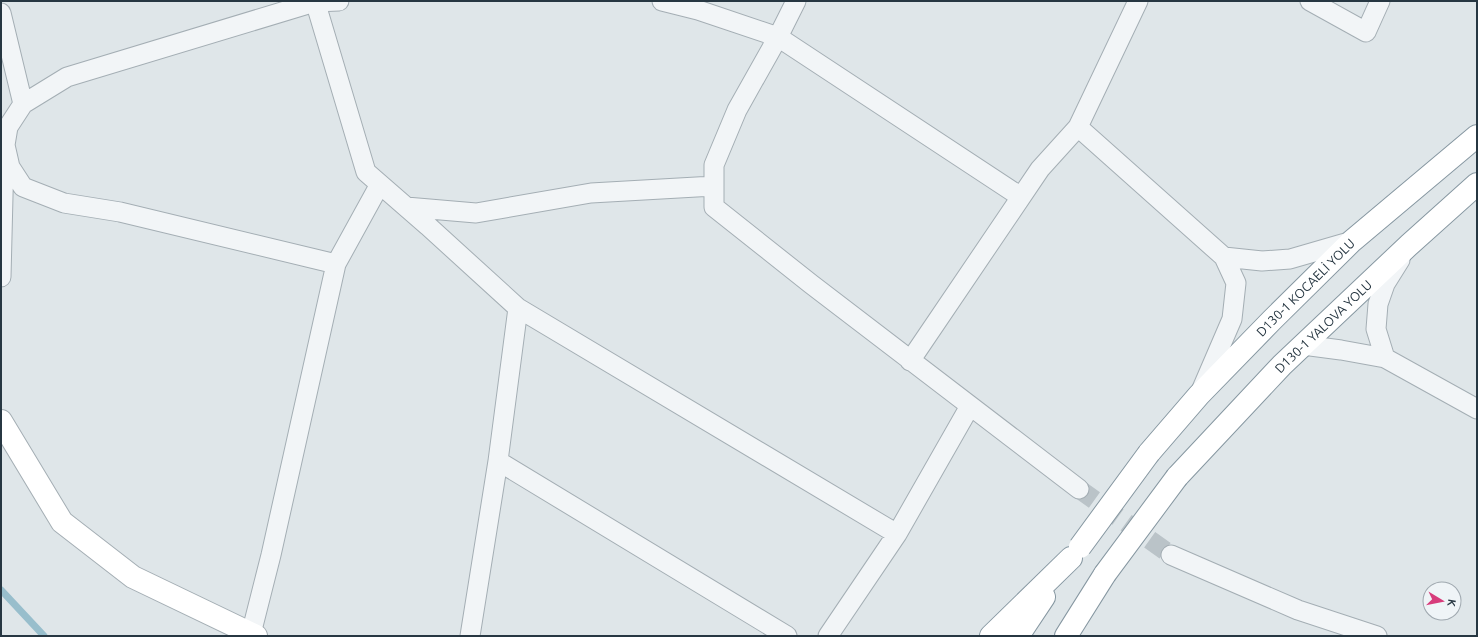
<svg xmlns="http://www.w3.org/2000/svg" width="1478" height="637" font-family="Ubuntu,sans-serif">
  <rect width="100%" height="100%" fill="#dfe6e9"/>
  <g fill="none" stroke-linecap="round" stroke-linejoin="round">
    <path stroke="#98becc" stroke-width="7" d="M1,590L44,636"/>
    <path stroke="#bac3c8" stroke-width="19" stroke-dasharray="19 10" stroke-linecap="butt" d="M1079,489L1171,555"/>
    <defs>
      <path id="minor" d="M315,1L366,172L428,226L518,308L897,534
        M662,1L698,10L778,37L1021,197
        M796,1L778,37L737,110L714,165V207L811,284L1079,489
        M1310,1L1366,32L1380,1
        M1,13L23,104
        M1078,127L1224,257L1236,283L1232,319L1201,391
        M406,207L476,213L591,193L714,186
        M1224,257L1262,261L1290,259L1352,241
        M336,264L120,212L64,203L23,187L10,167L5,145L8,127L23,104L67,77L315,2L339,1
        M1,277L4,156
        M518,308L498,461L787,636
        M1303,345L1341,350L1385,358L1477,409
        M1385,358L1376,329L1378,304L1385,284L1400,260
        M910,361L1040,169L1078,127L1138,1
        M1171,555L1298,610L1377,636
        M251,634L271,555L336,264L380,184
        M470,636L498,461
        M828,636L897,534L970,406"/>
      <path id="secondary" d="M1,421L62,522L133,577L256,636"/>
      <g id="trunk">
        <path id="s1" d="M1149,453L1199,395L1272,320L1352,241L1477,136"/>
        <path id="s2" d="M1177,477L1282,365L1409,245L1477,184"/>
        <path d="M991,636L1071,558"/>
        <path d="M1018,636L1044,597"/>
        <path d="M1066,636L1105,574"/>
      </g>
    </defs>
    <use href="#minor" stroke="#a4aeb4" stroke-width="21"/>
    <use href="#secondary" stroke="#a4aeb4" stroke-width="24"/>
    <use href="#trunk" stroke="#8697a1" stroke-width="24"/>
    <use href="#minor" stroke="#f2f5f7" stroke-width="19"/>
    <use href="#secondary" stroke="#fff" stroke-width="22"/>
    <use href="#trunk" stroke="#fff" stroke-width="22"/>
    <defs>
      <path id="trunk-bridge" d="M1080,547L1149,453
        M1105,574L1177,477"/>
    </defs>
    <use href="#trunk-bridge" stroke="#8697a1" stroke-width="24" stroke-linecap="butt"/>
    <use href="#trunk-bridge" stroke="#fff" stroke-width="22"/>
  </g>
  <g text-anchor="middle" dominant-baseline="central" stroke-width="3" stroke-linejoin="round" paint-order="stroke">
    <g font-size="13" fill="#273742" stroke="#eff4f7">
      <text stroke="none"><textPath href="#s1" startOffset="228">D130-1 KOCAELİ YOLU</textPath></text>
      <text stroke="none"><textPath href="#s2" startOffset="210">D130-1 YALOVA YOLU</textPath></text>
    </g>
  </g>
  <rect width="1478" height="637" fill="none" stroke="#273742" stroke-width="4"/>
  <g transform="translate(1442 601) rotate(100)"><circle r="19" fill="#eff4f7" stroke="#9fa8af"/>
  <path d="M0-3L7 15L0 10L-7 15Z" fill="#d73c7b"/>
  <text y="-6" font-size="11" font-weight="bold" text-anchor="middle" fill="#273742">K</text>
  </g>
</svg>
